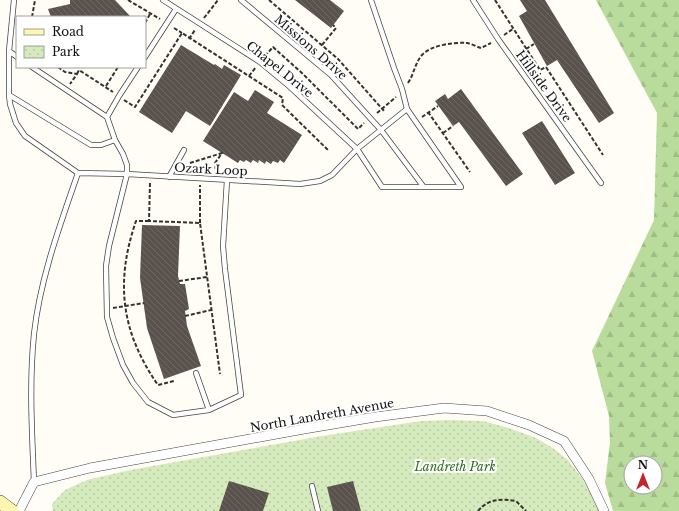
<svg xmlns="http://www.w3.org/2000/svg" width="679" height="511" font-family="'Libre Baskerville',serif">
  <defs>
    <pattern id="forest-firs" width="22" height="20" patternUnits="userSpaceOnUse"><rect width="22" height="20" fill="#b9dc9c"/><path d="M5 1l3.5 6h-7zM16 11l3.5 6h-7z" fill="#9ebc85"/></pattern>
    <pattern id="park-dots" width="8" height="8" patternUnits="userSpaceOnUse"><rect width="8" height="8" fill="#d5ebbd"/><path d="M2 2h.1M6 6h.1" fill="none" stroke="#b6c8a1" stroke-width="1.8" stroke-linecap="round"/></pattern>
    <pattern id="building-back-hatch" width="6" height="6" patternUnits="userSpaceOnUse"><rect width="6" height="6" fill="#5a524d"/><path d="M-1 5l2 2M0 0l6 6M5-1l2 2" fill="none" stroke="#6d6662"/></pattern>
  </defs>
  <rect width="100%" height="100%" fill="#fffdf5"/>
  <path fill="url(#forest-firs)" fill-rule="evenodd" d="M596,0H679V511H613L605,483L610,442L609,416L592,351L654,220L657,113ZM631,463H655V487H631Z"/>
  <path fill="url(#park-dots)" d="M449,420L483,421L509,428L536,438L553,448L568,460L592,492L603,511H53L52,504L65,490L87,480L130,470L322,436L421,421Z"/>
  <path fill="url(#building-back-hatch)" d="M70,0H115L131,17H51L48,9L70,4Z
    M295,0H330L344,11L331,28Z
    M520,0H545L614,113L599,123L557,60L547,66L519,16L527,11Z
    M181,45L214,65L215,64L222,69L224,65L241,75L210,126L186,111L172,133L139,112Z
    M461,89L523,174L506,186L459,122L453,126L435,101L445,94L448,99Z
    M255,90L274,102L267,113L302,135L284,163L280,160L278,163L273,161L271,164L266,161L265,164L259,160L258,163L253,160L251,163L246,160L244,162L240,160L238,163L203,141L234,92L248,101Z
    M542,121L575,173L555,185L522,133Z
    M142,225L180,226L178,276L180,284H185L189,309L185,311L187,326L201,366L164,379L147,328L140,278Z
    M229,481L269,493L263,511H219Z
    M353,481L361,511H333L327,487Z"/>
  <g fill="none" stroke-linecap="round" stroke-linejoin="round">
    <defs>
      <path id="lane" d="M14,0L9,51V95L10,104L16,123L25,136L78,173L127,174L300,184L320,181L332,175L357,149L407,109L402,89L394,68L371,0
        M163,0L260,62L289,86L357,149L382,187H461L407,109
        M241,0L331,75L381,130L423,186
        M473,0L498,39L601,183
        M9,51L17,57
        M145,57L176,9
        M32,67L107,117L115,140L123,154L127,165V174L109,246L106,266L107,317L113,338L123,365L133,383L148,402L173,415L209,410L241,395L225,269L223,246L227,180
        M9,95L91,145H101L115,140
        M107,117L119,96L138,67
        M169,177L184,150
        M196,373L209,410
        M34,482C32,433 29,383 34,334C40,279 60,225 78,173
        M312,486L318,511"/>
      <path id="street" d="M19,511L34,482L90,468L304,429L375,417L444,408L487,411L529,425L564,441L589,479L604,511"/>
      <path id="secondary" d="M0,502L12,511"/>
    </defs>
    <use href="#lane" stroke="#444" stroke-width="6"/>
    <use href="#street" stroke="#444" stroke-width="10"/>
    <use href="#secondary" stroke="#333" stroke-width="14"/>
    <path stroke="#333" stroke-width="2" stroke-dasharray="4 2" stroke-linecap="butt" d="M128,0L160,19
      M269,0L338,59L385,112
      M495,0L540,70L546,67L603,155
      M32,17L35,0
      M204,18L218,0
      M145,23L150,14
      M174,28L182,33
      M504,35L513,29
      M189,39L195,30
      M322,45L336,28L333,25
      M526,49L534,44
      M265,56L273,47L303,74L358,129L364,123
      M58,67L65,72L77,74L70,84
      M77,74L79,70L113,92
      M249,76L256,67
      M408,83C414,74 415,63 422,55C431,45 454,42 467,43C472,44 477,47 481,48L491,43
      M106,86L118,67
      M124,100L135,107L182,33L283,98L282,105L329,151
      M428,112L470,172
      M377,113L396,97
      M422,117L438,106
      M443,133L453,126
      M190,163L222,153L215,163L216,172
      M150,183L149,221L200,223L220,374
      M149,221H136C115,282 121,332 158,385L174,381
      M200,223V185
      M179,281L207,277
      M113,308L144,303
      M185,316L211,310
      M478,511C489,498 501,499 516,501L526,511"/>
    <use href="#lane" stroke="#fff" stroke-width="4.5"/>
    <use href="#street" stroke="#fff" stroke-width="9"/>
    <use href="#secondary" stroke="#fff6b0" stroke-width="13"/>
  </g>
  <g text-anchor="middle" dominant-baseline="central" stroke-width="4" stroke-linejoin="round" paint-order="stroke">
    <g font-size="12" fill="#111" stroke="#fff">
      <text transform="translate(311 47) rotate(41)">Missions Drive</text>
      <text transform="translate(280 69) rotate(39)">Chapel Drive</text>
      <text transform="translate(544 86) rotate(54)">Hillside Drive</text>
      <text transform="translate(211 169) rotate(3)">Ozark Loop</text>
      <text transform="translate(322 415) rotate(-10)">North Landreth Avenue</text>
    </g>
    <g font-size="12" font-style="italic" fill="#2f6b1f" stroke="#fff">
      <text x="455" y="466">Landreth Park</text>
    </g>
  </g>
  <rect x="16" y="16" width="130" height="52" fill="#ffffff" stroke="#a0a0a0"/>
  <rect x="24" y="29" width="20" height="6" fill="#fff6b0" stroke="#a0a0a0"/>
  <text x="52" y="36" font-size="12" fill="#111111">Road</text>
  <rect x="24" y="46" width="20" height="12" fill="url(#park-dots)" stroke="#a0a0a0"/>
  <text x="52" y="56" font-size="12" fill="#111111">Park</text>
  <g transform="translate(643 475)"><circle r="19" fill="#ffffff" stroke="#a0a0a0"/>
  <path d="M0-3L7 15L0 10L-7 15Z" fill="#c4262e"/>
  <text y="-6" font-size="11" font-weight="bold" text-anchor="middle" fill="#111111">N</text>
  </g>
</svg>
